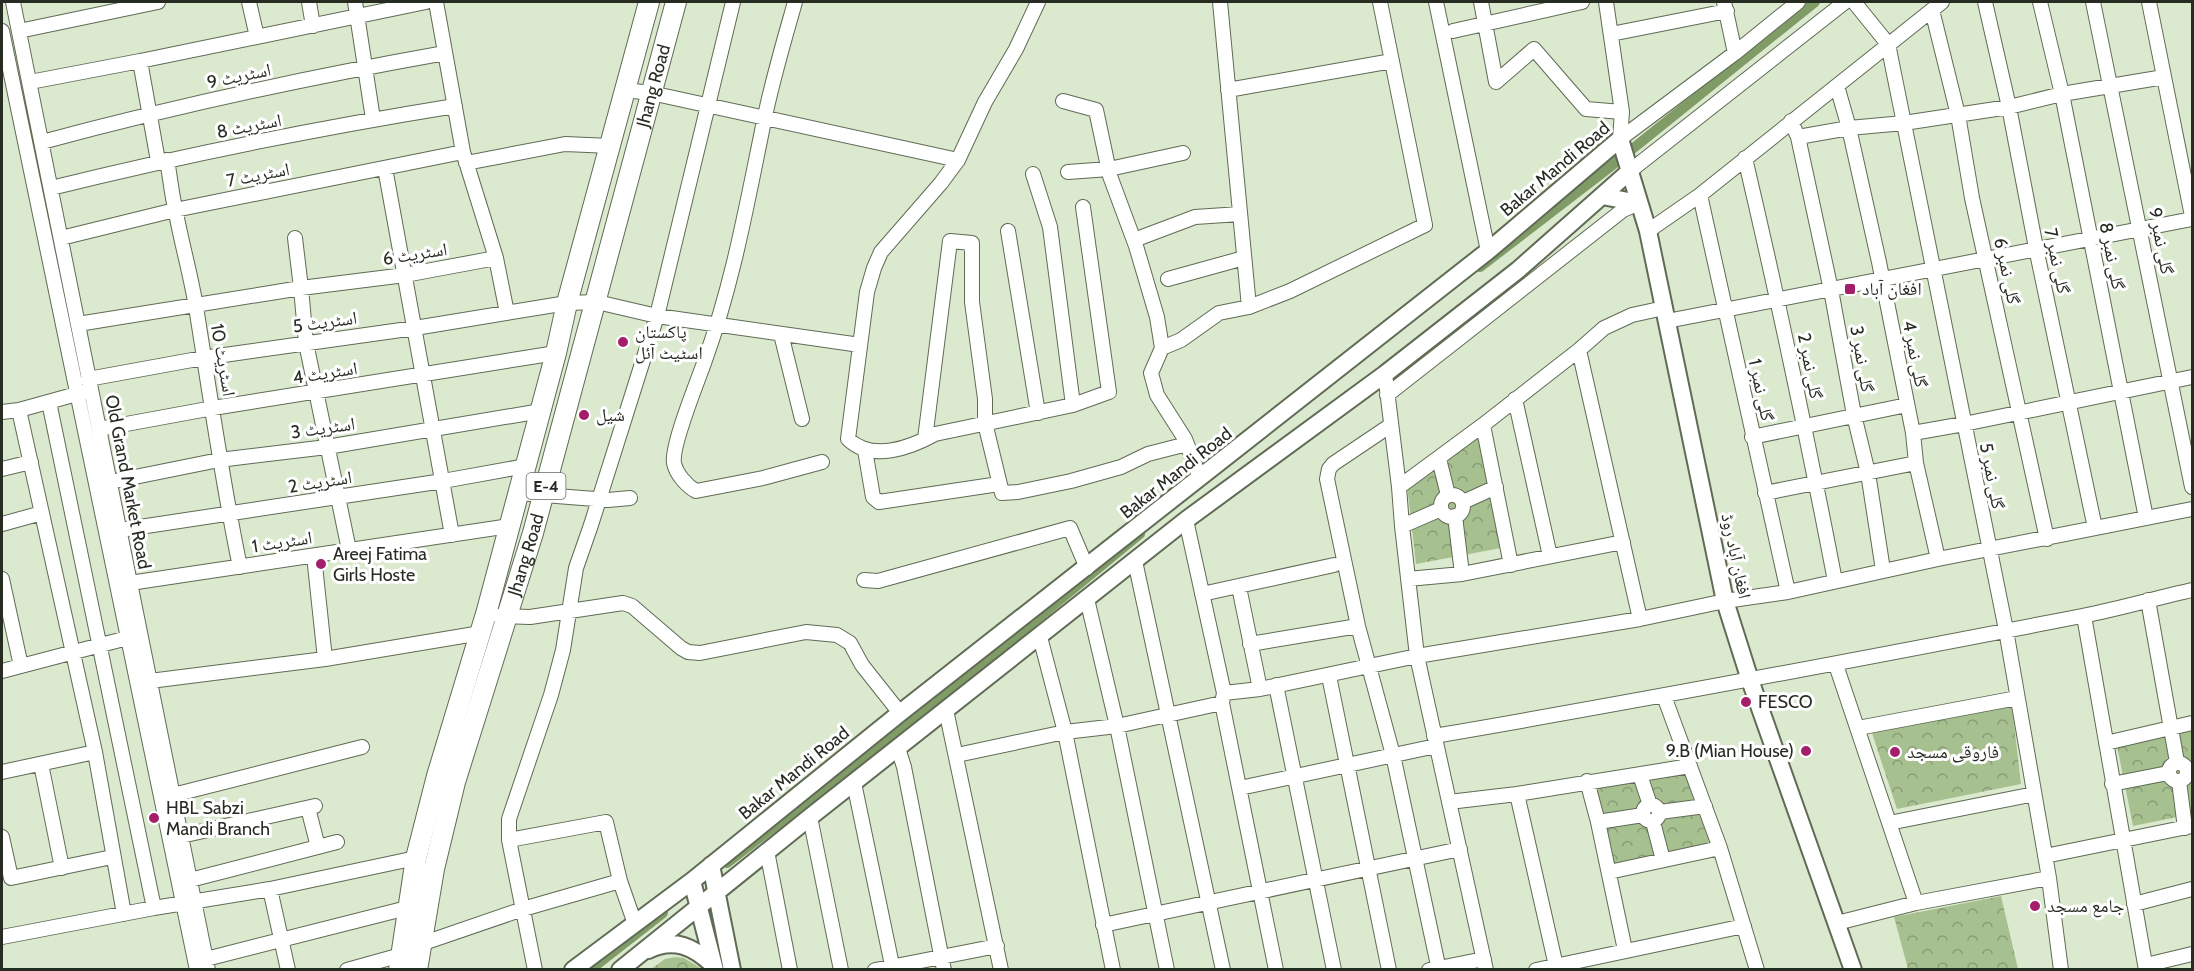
<svg xmlns="http://www.w3.org/2000/svg" width="2194" height="971" font-family="Cabin,'Noto Naskh Arabic',sans-serif">
  <defs>
    <pattern id="forest-crowns" width="20" height="18" patternUnits="userSpaceOnUse" patternTransform="scale(1.5)"><rect width="20" height="18" fill="#a7c090"/><path d="M2 6a3 3 0 1 1 6 0M12 15a3 3 0 1 1 6 0" fill="none" stroke="#889c75"/></pattern>
  </defs>
  <rect width="100%" height="100%" fill="#dbe9cf"/>
  <path fill="url(#forest-crowns)" d="M1486,425L1501,548L1416,564L1407,485Z
    M2012,706L2021,784L1897,809L1872,733Z
    M2192,731V814L2133,826L2117,746Z
    M1687,771L1713,846L1615,868L1596,785Z
    M2001,896L2018,969H1908L1894,917Z
    M676,957L684,958L702,969H651L665,959Z"/>
  <g fill="none" stroke-linecap="round" stroke-linejoin="round">
    <path stroke="#819b67" stroke-width="10" d="M1480,267L1610,167L1815,2
      M727,863L932,705L1140,534
      M590,970L663,913"/>
    <defs>
      <path id="minor" d="M13,2L208,970
        M249,2L257,37
        M309,2L313,26
        M355,2L373,119
        M436,2L463,152L496,258L507,313
        M795,2C784,41 772,81 764,121C747,203 733,284 704,363C697,383 671,446 674,463C676,474 687,486 696,491L763,478L822,462
        M1038,2L1016,49L985,102L958,160L941,183L881,252L874,268L867,292L848,439C872,462 910,448 935,434L1073,405L1109,392L1083,207
        M1220,2L1249,307
        M1436,2L1488,251
        M1481,2L1496,82L1534,49L1586,109L1622,112
        M1606,2L1622,112L1620,139
        M1724,2L1735,53
        M1854,2L1888,44L2006,630L2049,878L2061,970
        M1985,2L2009,107L2036,248L2095,528
        M2040,2L2062,94L2146,518
        M2093,2L2192,487
        M2149,2L2192,216
        M1932,10L1958,115L1972,198L2047,539
        M2,31L197,970
        M19,31L158,2
        M1453,31L1582,2
        M1611,34L1727,11
        M30,82L140,61
        M1837,86L1849,128L1879,262L1913,433L1916,463L1938,559
        M625,90L651,93L958,160
        M1228,90L1392,61
        M1063,101L1096,110L1110,176L1136,246L1157,317L1162,348L1151,373L1157,395L1185,439L1200,478
        M1791,121L1798,137L1831,290L1854,415L1868,473L1883,570
        M1798,137L1849,128L1904,123L2009,107L2062,94L2164,77
        M1620,139L1735,53L1798,2
        M42,142C175,106 310,77 445,53
        M1745,158C1778,299 1808,440 1835,581
        M167,160C170,177 172,196 176,213C182,245 191,276 196,307C210,394 222,481 240,567
        M158,161L140,61L426,2
        M466,163L565,144L611,146
        M385,168L452,535
        M1630,171L1845,2
        M1068,172L1109,169L1183,153
        M1033,174L1050,227L1073,405
        M51,188C184,155 319,128 455,106
        M1700,195L1788,592
        M1008,231L1038,413
        M1648,231L1700,195L1942,2
        M61,238L175,210L463,152
        M295,238L301,288L306,343L349,550
        M1134,240L1195,217L1240,214
        M1168,279L1244,258
        M1667,321L2192,219
        M78,324L301,288L405,275L496,258
        M781,334L802,419
        M1162,348L1181,340L1219,313L1249,307L1290,291L1425,225L1380,2
        M1579,350L1640,619
        M1385,374L1399,487L1402,526L1417,656L1486,970
        M88,379L203,358L415,328L567,303L597,302L657,316L860,345
        M1387,395L1623,210L1639,203
        M1515,399L1550,556
        M49,402L154,908
        M19,410L95,752L124,914
        M2,412L19,410L84,392
        M1391,425L1333,464L1329,469L1327,479L1358,626L1393,755L1439,970
        M1483,425L1511,565
        M99,429L213,408L556,353
        M1913,433L1964,424L2192,377
        M1752,437L1907,405
        M925,439L950,241L972,243V302L985,399V423L1002,493L1018,492L1071,481L1121,467L1148,454L1187,444
        M865,450L873,497L879,502L999,484
        M1439,459L1448,495
        M2,469L31,462
        M110,482L219,460L327,447L541,411
        M1399,487L1483,425L1579,350L1604,328L1632,315L1664,308
        M518,493L608,500L630,498
        M1765,493L1916,463
        M1441 506a11 11 0 1 1 22 0a11 11 0 1 1-22 0Z
        M1463,502L1496,487
        M1455,516L1462,574
        M1186,520L1224,693L1222,703L1276,970
        M2,524L42,513
        M1402,526L1441,509
        M120,530L443,481L526,466
        M314,556L325,659
        M1135,561L1223,970
        M2,579L21,666
        M1408,579L1462,574L1623,542
        M864,580L878,581L1070,528L1087,568
        M130,583L510,526
        M1239,587L1260,689
        M1202,594L1334,565
        M1087,599L1117,726L1167,970
        M2148,600L2177,762
        M499,616L530,617L623,603L632,606L681,648L688,652L700,653L806,632L837,635L850,643L862,665L900,713
        M2084,616L2146,970
        M1040,637L1065,732L1113,970
        M1250,644L1358,626
        M1836,665L1916,903
        M2,671L135,636
        M1329,676L1389,970
        M150,681L325,659L481,633
        M1276,685L1334,970
        M1224,693L1260,689L1417,656L1640,619L1725,601L1788,592L1938,559L2192,509
        M1664,696L1720,848L1757,970
        M946,710L1001,970
        M1858,728L2017,698
        M1434,736C1651,699 1866,658 2082,616C2119,609 2156,598 2192,590
        M2106,743L2192,723
        M898,748L904,767L944,970
        M957,755L1065,732L1117,726L1222,703
        M2169 772a9 9 0 1 1 18 0a9 9 0 1 1-18 0Z
        M41,764L62,868
        M2,772L95,752
        M1640,775L1650,805
        M1587,781L1598,822L1625,950
        M2179,781L2185,828
        M854,783L893,970
        M2112,784L2168,773
        M1240,788L1436,746
        M1517,794L1556,966
        M173,795L362,747
        M1449,802L1517,794L1690,766
        M1643 813a8 8 0 1 1 16 0a8 8 0 1 1-16 0Z
        M308,808L318,847
        M1660,812L1705,806
        M810,817L841,970
        M1598,822L1643,815
        M1653,822L1663,860
        M1889,823L2034,794
        M181,836L315,806
        M2,837L11,878L112,857
        M509,840L606,822L620,881
        M767,851L790,970
        M2045,856L2192,826
        M1609,872L1720,848
        M190,880L337,842
        M270,889L288,970
        M2134,904L2192,889
        M1837,923L1916,903L2049,878
        M1103,925L1460,849
        M2,937L154,908L270,889L416,858
        M421,944L523,909L620,881L635,924
        M206,959L407,908
        M2146,965L2192,954
        M347,970L401,955
        M535,970L509,840V819L551,695L563,650L576,568L591,525L657,316L733,2
        M875,970L997,946
        M1429,970L1484,959
        M1536,970L1744,926"/>
      <path id="major" d="M1602,196L1639,203
        M711,865L732,970
        M692,881L715,970
        M648,950C674,937 694,947 713,965
        M573,970L692,881L900,713L1488,251L1620,139L1648,231L1725,601L1750,680L1853,970
        M620,970L810,817L1186,520L1385,374L1518,270L1630,171"/>
      <g id="highway">
        <path d="M399,970L416,858L437,776L486,614L556,353L567,303L649,2"/>
        <path id="s1" d="M417,970L434,869L455,782L533,533L676,2"/>
      </g>
    </defs>
    <use href="#minor" stroke="#5f6b55" stroke-width="16"/>
    <use href="#major" stroke="#5f6b55" stroke-width="20"/>
    <use href="#highway" stroke="#5f6b55" stroke-width="22"/>
    <use href="#minor" stroke="#fff" stroke-width="14"/>
    <use href="#major" stroke="#fff" stroke-width="16"/>
    <use href="#highway" stroke="#fff" stroke-width="20"/>
  </g>
  <g fill="#a41e69" stroke="#fff" stroke-width="2">
    <rect x="1844" y="283" width="12" height="12" rx="3"/>
    <circle cx="623" cy="342" r="6"/>
    <circle cx="584" cy="415" r="6"/>
    <circle cx="321" cy="564" r="6"/>
    <circle cx="1746" cy="702" r="6"/>
    <circle cx="1806" cy="751" r="6"/>
    <circle cx="1895" cy="752" r="6"/>
    <circle cx="154" cy="818" r="6"/>
    <circle cx="2035" cy="906" r="6"/>
  </g>
  <g text-anchor="middle" dominant-baseline="central" stroke-width="6" stroke-linejoin="round" paint-order="stroke">
    <rect fill="#fff" stroke="#686b64" stroke-width="1.5" x="526.5" y="473" width="39" height="26" rx="4.5"/>
    <g font-size="16" font-weight="bold" fill="#272c22">
      <text x="546" y="486">E-4</text>
    </g>
    <g font-size="18" fill="#272c22" stroke="#fff">
      <text transform="translate(239 76) rotate(-12)">اسٹریٹ 9</text>
      <text stroke="none"><textPath href="#s1" startOffset="916">Jhang Road</textPath></text>
      <text transform="translate(249 126) rotate(-11)">اسٹریٹ 8</text>
      <text transform="translate(1555 169) rotate(-40)">Bakar Mandi Road</text>
      <text transform="translate(258 175) rotate(-11)">اسٹریٹ 7</text>
      <text transform="translate(2161 241) rotate(79)">گلی نمبر 9</text>
      <text transform="translate(415 254) rotate(-9)">اسٹریٹ 6</text>
      <text transform="translate(2112 256) rotate(79)">گلی نمبر 8</text>
      <text transform="translate(2057 261) rotate(78)">گلی نمبر 7</text>
      <text transform="translate(2007 271) rotate(78)">گلی نمبر 6</text>
      <text transform="translate(325 322) rotate(-8)">اسٹریٹ 5</text>
      <text transform="translate(1915 354) rotate(79)">گلی نمبر 4</text>
      <text transform="translate(1862 359) rotate(80)">گلی نمبر 3</text>
      <text transform="translate(223 360) rotate(80)">اسٹریٹ 10</text>
      <text transform="translate(1810 366) rotate(79)">گلی نمبر 2</text>
      <text transform="translate(325 373) rotate(-9)">اسٹریٹ 4</text>
      <text transform="translate(1761 390) rotate(78)">گلی نمبر 1</text>
      <text transform="translate(323 428) rotate(-8)">اسٹریٹ 3</text>
      <text transform="translate(1176 473) rotate(-38)">Bakar Mandi Road</text>
      <text transform="translate(1992 476) rotate(79)">گلی نمبر 5</text>
      <text transform="translate(128 482) rotate(79)">Old Grand Market Road</text>
      <text transform="translate(320 482) rotate(-9)">اسٹریٹ 2</text>
      <text transform="translate(282 542) rotate(-9)">اسٹریٹ 1</text>
      <text stroke="none"><textPath href="#s1" startOffset="430">Jhang Road</textPath></text>
      <text transform="translate(1736 556) rotate(78)">افغان آباد روڈ</text>
      <text transform="translate(794 773) rotate(-39)">Bakar Mandi Road</text>
    </g>
    <g font-size="18" fill="#272c22" stroke="#fff" text-anchor="start">
      <text x="1862" y="289">افغان آباد</text>
      <text x="635" y="332">پاکستان<tspan x="635" dy="21">اسٹیٹ آئل</tspan></text>
      <text x="596" y="415">شیل</text>
      <text x="333" y="554">Areej Fatima<tspan x="333" dy="21">Girls Hoste</tspan></text>
      <text x="1758" y="702">FESCO</text>
      <text x="1794" y="751" text-anchor="end">9.B (Mian House)</text>
      <text x="1907" y="752">فاروقی مسجد</text>
      <text x="166" y="808">HBL Sabzi<tspan x="166" dy="21">Mandi Branch</tspan></text>
      <text x="2047" y="906">جامع مسجد</text>
    </g>
  </g>
  <rect width="2194" height="971" fill="none" stroke="#272c22" stroke-width="6"/>
</svg>
